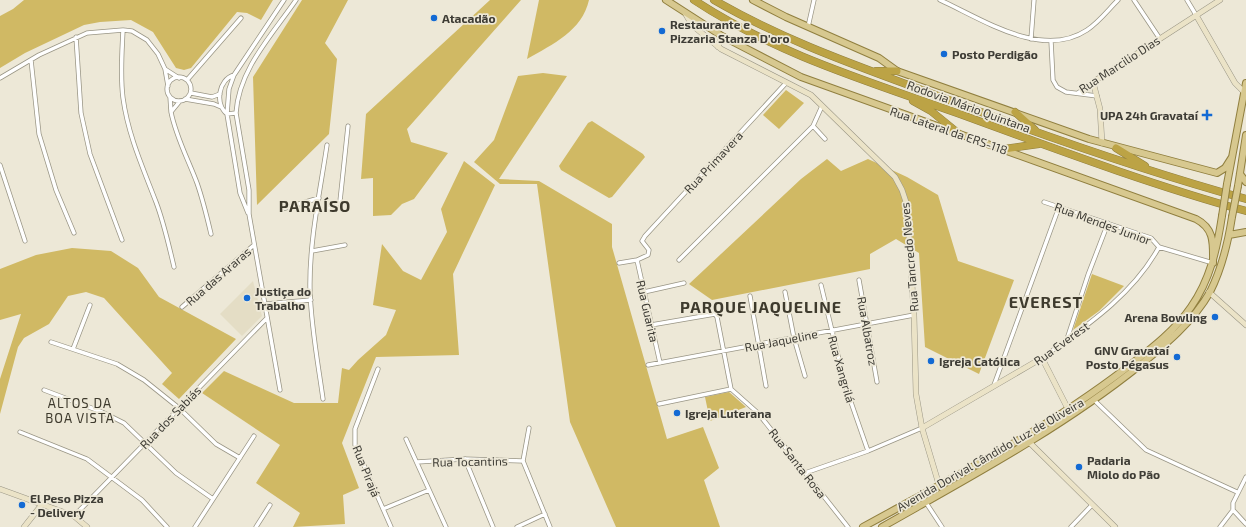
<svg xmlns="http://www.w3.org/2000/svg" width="1246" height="527" font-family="'Exo 2',sans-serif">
  <rect width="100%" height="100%" fill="#ede8d7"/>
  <path fill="#e4ddc5" d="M253,281L262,316L242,336L220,314Z"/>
  <path fill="#d0b964" d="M24,0H273L261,20L247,13L237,12L191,68L184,70L176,68L153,32L131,20L100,22L84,25L25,53L0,68V16L13,9Z
    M302,0H348L325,43L337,59L329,134L257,205L253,77Z
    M490,0H521L407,129L411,142L448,153L414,199L402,204L391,215L373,216V178L361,179L366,114Z
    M539,0H589C582,31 553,44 527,59Z
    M543,73L567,76L499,179L539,181L612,224V247L667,439L703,427L719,468L704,480L720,527H616L570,422L537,184H500L474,162L494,140L518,76Z
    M786,90L804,103L779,129L763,115Z
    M592,121L643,154L645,157L612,197L609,198L561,170L559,166L588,123Z
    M827,159L841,171L868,159L907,177L938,195L958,261L1014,280L979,374L925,347L919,253L896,239L870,254V269L712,300L689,284L801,179Z
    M464,161L495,185L453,274L459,355L376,357L342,443L359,488L343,495L345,524L293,527L300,513L256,483L280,445L202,393L224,371L294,403H338L342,368L349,370L358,360L386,335L396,310L373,305L382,244L403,271L421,280L447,232L441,209Z
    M72,248L111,251L138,268L159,297L236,339L179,399L162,384L172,373L104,298L86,292L68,296L49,324L24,338L18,347L0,414V379L21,314L0,320V269L36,255Z
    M1092,274L1124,286L1099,311L1073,330Z
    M729,392L746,407L710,421L705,397Z"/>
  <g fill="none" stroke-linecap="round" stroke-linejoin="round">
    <defs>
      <path id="street" d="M940,0C982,19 1042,60 1087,30C1099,22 1108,10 1118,0
        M1134,0L1160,39
        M1187,0L1196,15
        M808,27L814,0
        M123,30C122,53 120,75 123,98C128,135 143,168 156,202C164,223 169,246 174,267
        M76,37L81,113L90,154L122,240
        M1031,39L1034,0
        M1051,41L1053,80L1057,87L1066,92L1097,96
        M31,60L39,134L56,190L74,233
        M234,75C218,80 215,104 227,114L236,113
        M167 89a12 12 0 1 1 24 0a12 12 0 1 1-24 0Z
        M0,78L39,55L87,33L123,30L132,31L147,40L158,54L165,69
        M187,80L241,18
        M168,86L165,69L179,78
        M191,93L212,97L220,94
        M1078,93L1093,82
        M170,97L171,112L180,101
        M185,99L214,104L221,107
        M822,106L813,126L825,139
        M171,112C176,137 188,159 197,183C203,200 207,217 211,234
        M0,165L25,241
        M1044,202L1151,238L1159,247
        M282,209L319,198
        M317,212L335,206L340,201L348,126
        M248,213L240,193L227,114L229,89L234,75L284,0
        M1159,247L1213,263
        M312,251L345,245
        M637,260L660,363
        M679,260L813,126
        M619,263L637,260L648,255L649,250L642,241L645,236L786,83
        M859,280L877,382
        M821,285L845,385L868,451
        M644,292L684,283
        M785,292L794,338L805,376
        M750,296L766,386
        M265,304L311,300
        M182,307L254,245
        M651,325L715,314L717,317L731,389L758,413L848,527
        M1067,339L1088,275L1108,223
        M51,342L117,364L144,380L179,408L216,444L240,458
        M73,349L90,305
        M1042,358C1085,327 1133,295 1159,247
        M648,365L914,315
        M378,369L355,429V445L391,527
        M994,385L1059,207
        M44,390L102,412L124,423L176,473L213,499
        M280,390L249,214V190L236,113C239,69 272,35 296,0
        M323,399C318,363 311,327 310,290C309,242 320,192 327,145
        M1094,400L1146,450L1237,492
        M659,404L731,389
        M529,428L523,461L550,527
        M20,432L87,459L142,500L167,527
        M406,439L446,527
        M465,459L493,527
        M417,462L465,459L523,461
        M805,473L868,451L922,428
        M1246,477L1233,503V510L1246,524
        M921,495L942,527
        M383,509L429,490
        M74,516L267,318
        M195,527L254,436
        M256,527L270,505
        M517,527L545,514
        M1071,527L1092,505
        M1220,527L1233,510"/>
      <path id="secondary" d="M685,13L692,25L721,49L811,95L895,177L902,190L907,205L914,315L916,394L922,428L939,485
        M1196,15L1235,83L1246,94
        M718,47L722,36
        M1102,143L1100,109L1093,82L1220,0
        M1209,292L1246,325
        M922,428L1042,358L1068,409
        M1026,439L1115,527
        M0,489L74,516L87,527
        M24,527L43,503"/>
      <path id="primary" d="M666,0L722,36L801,77L1196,219C1215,229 1213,244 1213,263
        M753,0L786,17L879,58L897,71L1089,139L1217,173L1225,168L1232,157
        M1240,174L1246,182
        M1227,184L1246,83
        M1238,186L1246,135
        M1229,235L1246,232
        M863,527C952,478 1044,431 1125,369C1148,351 1174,332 1191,307C1210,280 1217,249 1222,216
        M882,527C970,477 1060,429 1139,366C1165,345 1193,322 1210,292C1222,268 1228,243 1232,217"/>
      <path id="highway" d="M694,0C774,53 867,81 957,113C1053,148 1148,184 1246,211
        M714,0C781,39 852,64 925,91C1030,131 1137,169 1246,199
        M876,71H897
        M913,101L931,111L958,133
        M1015,112L1035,130
        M1116,148L1145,166
        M1004,149L1039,144"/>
    </defs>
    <use href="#street" stroke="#999585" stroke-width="5"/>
    <use href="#secondary" stroke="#999585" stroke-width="6"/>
    <use href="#primary" stroke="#907f3f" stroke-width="8"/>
    <use href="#highway" stroke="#907f3f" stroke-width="8"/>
    <use href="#street" stroke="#fff" stroke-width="3.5"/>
    <use href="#secondary" stroke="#ebe3c7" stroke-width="5"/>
    <use href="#primary" stroke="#d7c88f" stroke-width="6"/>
    <use href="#highway" stroke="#bca345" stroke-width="7"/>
    <defs>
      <path id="primary-bridge" d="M1222,216L1227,184
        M1232,217L1238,186"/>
    </defs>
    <use href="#primary-bridge" stroke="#907f3f" stroke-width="8" stroke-linecap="butt"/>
    <use href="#primary-bridge" stroke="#d7c88f" stroke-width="6"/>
  </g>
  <g fill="#136ad4" stroke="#ede8d7" stroke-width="1.5">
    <circle cx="434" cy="18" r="4"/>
    <circle cx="662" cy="31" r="4"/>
    <circle cx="944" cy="54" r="4"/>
    <path d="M1205 109h4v4h4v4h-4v4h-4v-4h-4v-4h4z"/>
    <circle cx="247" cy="298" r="4"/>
    <circle cx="1215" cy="317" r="4"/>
    <circle cx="1177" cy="357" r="4"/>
    <circle cx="931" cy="361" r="4"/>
    <circle cx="677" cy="413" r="4"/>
    <circle cx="1079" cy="467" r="4"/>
    <circle cx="22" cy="505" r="4"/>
  </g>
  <g text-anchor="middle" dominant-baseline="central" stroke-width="3.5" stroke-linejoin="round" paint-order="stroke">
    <g font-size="12" font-weight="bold" fill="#3e3c35" stroke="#ede8d7" text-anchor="start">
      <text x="442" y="18">Atacadão</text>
      <text x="670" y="24">Restaurante e<tspan x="670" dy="14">Pizzaria Stanza D'oro</tspan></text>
      <text x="952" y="54">Posto Perdigão</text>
      <text x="1198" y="115" text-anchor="end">UPA 24h Gravataí</text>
      <text x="255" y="291">Justiça do<tspan x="255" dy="14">Trabalho</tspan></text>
      <text x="1207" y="317" text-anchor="end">Arena Bowling</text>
      <text x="1169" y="350" text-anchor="end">GNV Gravataí<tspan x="1169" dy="14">Posto Pégasus</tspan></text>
      <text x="939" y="361">Igreja Católica</text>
      <text x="685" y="413">Igreja Luterana</text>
      <text x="1087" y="460">Padaria<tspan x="1087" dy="14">Miolo do Pão</tspan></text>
      <text x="30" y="498">El Peso Pizza<tspan x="30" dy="14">- Delivery</tspan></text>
    </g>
    <g font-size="12" fill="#3e3c35" stroke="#ede8d7">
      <text transform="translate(1119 64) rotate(-33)">Rua Marcilio Dias</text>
      <text transform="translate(969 106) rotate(20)">Rodovia Mário Quintana</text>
      <text transform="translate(949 130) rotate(19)">Rua Lateral da ERS-118</text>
      <text transform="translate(713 162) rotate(-47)">Rua Primavera</text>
      <text transform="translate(1103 223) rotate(20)">Rua Mendes Junior</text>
      <text transform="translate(909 257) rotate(-95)">Rua Tancredo Neves</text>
      <text transform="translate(218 276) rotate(-41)">Rua das Araras</text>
      <text transform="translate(648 311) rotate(77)">Rua Guarita</text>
      <text transform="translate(868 331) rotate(80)">Rua Albatroz</text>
      <text transform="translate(781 340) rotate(-11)">Rua Jaqueline</text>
      <text transform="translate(1061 343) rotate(-36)">Rua Everest</text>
      <text transform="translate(842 369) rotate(74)">Rua Xangrilá</text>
      <text transform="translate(170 417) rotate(-46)">Rua dos Sabiás</text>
      <text transform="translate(990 454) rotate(-30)">Avenida Dorival Cândido Luz de Oliveira</text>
      <text transform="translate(470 461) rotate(-1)">Rua Tocantins</text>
      <text transform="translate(798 463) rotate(52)">Rua Santa Rosa</text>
      <text transform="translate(367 471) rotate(68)">Rua Pirajá</text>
    </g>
    <g font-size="13" letter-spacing="1" fill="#3e3a2d" stroke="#ede8d7">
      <text x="80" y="403">ALTOS DA<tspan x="80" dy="15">BOA VISTA</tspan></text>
    </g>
    <g font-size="16" font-weight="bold" letter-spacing="1" fill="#3e3a2d" stroke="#ede8d7">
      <text x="315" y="205">PARAÍSO</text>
      <text x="1046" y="301">EVEREST</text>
      <text x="761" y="306">PARQUE JAQUELINE</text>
    </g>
  </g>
</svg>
